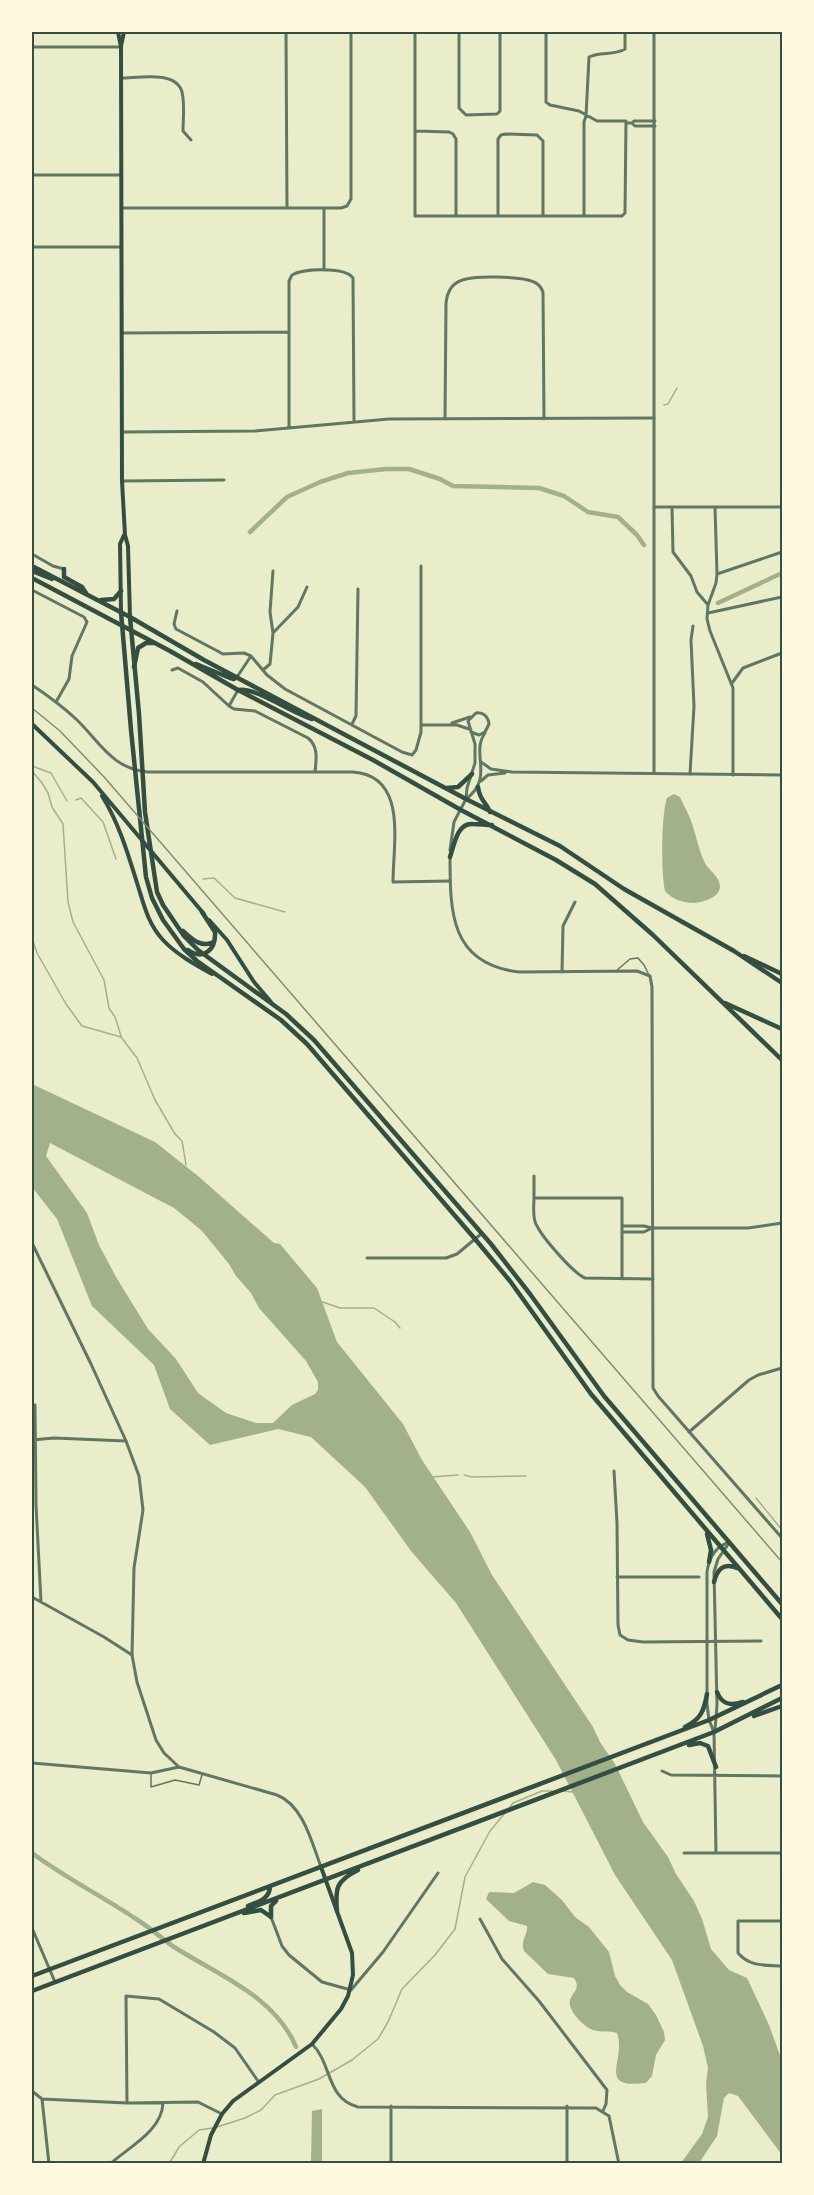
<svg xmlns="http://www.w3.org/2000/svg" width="814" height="2195" font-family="Ubuntu,sans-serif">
  <rect width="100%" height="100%" fill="#e9edc9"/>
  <path fill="#a3b18a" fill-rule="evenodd" d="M674,794L680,797C683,804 687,811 690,818C696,833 698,849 705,863C709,871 720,876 720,887C719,898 703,902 694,903C682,903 672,899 665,891C661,872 661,815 667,798Z
    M32,1084L155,1142L198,1176L274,1243L280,1244L317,1288L337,1342L403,1424L422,1460L470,1532L492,1575L593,1727L600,1742L615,1764L643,1822L668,1857L676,1874L694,1901L702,1919L711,1949L729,1970L747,1978L769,2025L782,2061V2155L738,2096L729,2093L724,2098L717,2136L699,2163H681L702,2134L708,2117L706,2084L708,2068L703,2046L672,1960L615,1875L556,1760L456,1603L411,1551L365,1487L311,1437L278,1429L210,1445L170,1409L154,1365L92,1306L57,1219L32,1187ZM50,1143L174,1208L190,1221L202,1231L229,1264L236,1276L251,1293L259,1308L306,1361L318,1382V1390L315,1394L292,1405L273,1423H256L226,1413L198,1393L176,1359L148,1329L116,1277L99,1245L87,1213L46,1156Z
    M533,1882L545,1885L562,1900L575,1917L589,1927L609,1952L615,1976L620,1985L627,1992L648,2004L656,2015L664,2032L665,2040L656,2055L652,2076L646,2083C595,2089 627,2060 617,2033C609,2030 601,2033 593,2030C584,2027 567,2010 570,2000C573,1991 581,1989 574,1978L548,1974L524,1951C520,1941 528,1935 527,1926L509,1921L486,1899L489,1892L514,1893Z
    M322,2109V2163H311L312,2111Z"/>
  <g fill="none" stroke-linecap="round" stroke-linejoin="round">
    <path stroke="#a3b18a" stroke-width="1.5" d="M664,405L668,404L677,388
      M32,766L51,773L67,801
      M32,771L42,783L48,793L52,807L63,824L68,902L73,922L104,980L109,1008L115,1017L121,1036
      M76,800L81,798L103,822L116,859
      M203,879L214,878L235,898L285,912
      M32,938L37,953L66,1004L82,1026L121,1037L137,1058L155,1100L175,1134L182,1141L186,1165
      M320,1301L340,1308H374L395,1322L400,1328
      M464,1475L472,1477L526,1476
      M432,1477L458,1475
      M756,1498L782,1530
      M563,1791L573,1792
      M510,1807L513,1803L542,1791H552
      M217,2127L245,2118L261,2110L275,2095L319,2079L352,2060L378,2039L388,2022L402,1989L435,1955L455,1929L465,1877L490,1831L505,1813
      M169,2164L179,2147L199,2130L212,2128"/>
    <path stroke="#a3b18a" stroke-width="4.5" d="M250,532L287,497L320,482L348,473L386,469H409L440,479L453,486L539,488L564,496L588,512L618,517L637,535L644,545
      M718,603L782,573
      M32,1853C64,1877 100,1895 133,1917C148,1926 160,1937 174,1947C218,1975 275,1996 296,2047"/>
    <path stroke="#617663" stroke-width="1.5" d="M616,971L630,959L638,958L644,965L649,975
      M151,1773V1787L175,1780L199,1785L202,1775"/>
    <path stroke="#617663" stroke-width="3" d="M286,32L287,208
      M415,32V216H622L625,213L626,121H597L579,111L550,105L546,102V32
      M459,32V108L466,115L497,114L500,111V32
      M32,47H121
      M121,78C138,78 176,70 182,92C185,104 183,119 183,131L191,140
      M626,123H632L635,126H655
      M632,123L634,121H655
      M416,131L449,132L453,134L456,139V216
      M32,175H121
      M121,208H341L347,206L351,199V32
      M324,208V270
      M498,216V139L501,135L505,134L537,135L543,141V216
      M584,216V122L586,116L589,57C600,51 614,56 625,49V32
      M32,247H121
      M122,333L289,332
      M445,419L446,303C447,294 450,285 460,281C472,275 522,276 534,282C539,284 541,287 543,292L544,419
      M289,428V281L292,275C303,268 346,267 353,278L354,421
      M122,432L255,431L389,419L654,418
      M122,481L224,480
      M654,507H782
      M672,507L673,552L691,576L697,592L708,605
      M715,507L717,574L716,583L708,605L707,619L710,631L733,688V775
      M32,554L53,566L64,569
      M717,574L782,552
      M32,590L84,617L87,622L72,656L69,679L56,702
      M177,611L174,624L176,629L223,654L244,653L251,656L267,675L285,689L402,752L412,755L416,750L421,732V566
      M708,613L782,597
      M273,633L270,612L273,571
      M172,670L178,668L203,682L229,706L234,709L255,711L308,738C319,747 316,760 315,772
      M263,670L270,664L273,633L298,607L307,587
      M237,677L251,656
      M732,683L743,668L782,653
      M32,685C47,695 62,706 76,719C100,742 112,769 148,772H353C408,776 393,843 393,882L450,881
      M229,706L238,690
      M452,723L470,717
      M352,724L356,716L358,589
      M421,725H457L469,729
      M690,774L694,706L691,640L693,626
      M562,972L563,926L575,902
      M534,1176V1198
      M622,1226H644L652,1228L644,1232H622
      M367,1258H446L457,1254L481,1234
      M622,1279V1198H534C534,1206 532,1219 537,1226C543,1238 573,1273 585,1278L653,1279
      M35,1405L36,1505L41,1602
      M689,1432L749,1380L758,1375L782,1368
      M32,1440L54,1438L126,1441
      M614,1471L617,1523L618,1625L620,1635L628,1640L643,1642L761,1641
      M617,1577H699
      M32,1597L104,1637L132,1655
      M714,1732L716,1853
      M32,1763L151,1773L179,1767
      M662,1771L671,1775L782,1776
      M684,1853H782
      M271,1917L282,1946L289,1955L322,1982L351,1990L383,1952L438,1873
      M480,1919L502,1959L539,2001L607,2090L606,2104L603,2111
      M782,1921H738V1953C750,1967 765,1965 782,1966
      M32,1928L55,1982
      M312,2044C332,2063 326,2099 358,2107L596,2108L609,2116L619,2164
      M32,2091L42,2099L127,2103L198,2102L222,2114
      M42,2099L49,2164
      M127,2103L126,1996L159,1999L214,2032L235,2048L258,2081
      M391,2106V2164
      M110,2164C129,2147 162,2131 163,2103
      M567,2164V2106"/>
    <path stroke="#617663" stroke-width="3" d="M481,762L491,769L512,772L782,775
      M654,773V32
      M481,781L488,775L505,773
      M466,799C495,777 470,754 485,733
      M450,850L454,822L466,799L467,788L475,763V744L468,721L476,713C483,712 488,716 489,724L485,732L479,735L471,732
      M450,856C450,912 450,964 519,972L637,971L650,976L652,987L653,1388L658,1396L782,1538
      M652,1228H748L782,1223
      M32,1243L91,1364L126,1441L139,1476L143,1510L134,1568L132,1655L137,1682L156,1740L164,1753L179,1767L277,1795C303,1805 312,1843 321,1867
      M715,1730L717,1705L714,1572L718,1559L729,1543
      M714,1732L709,1720L707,1704V1572C709,1558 715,1546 730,1542"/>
    <path stroke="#344e41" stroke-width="4" d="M118,32L121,47L122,481L125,535L128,546L130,617
      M121,46L124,32
      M121,612L120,544L124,535
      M32,724L93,782L204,914
      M102,796C119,823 128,854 138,886C144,905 148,924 163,940C176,954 194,964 212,974
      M209,920L227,940L254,982L271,1002
      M203,2164L211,2135L222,2114L233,2101L312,2044L341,2009L348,1996L353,1975L352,1953L321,1867"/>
    <path stroke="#344e41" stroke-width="4.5" d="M121,612L131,730L146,877L152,898L163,920L184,949L197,961L281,1020L307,1044L475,1239L510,1281L591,1394L782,1619
      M130,617L139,714L145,812L157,892L163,905L184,936L198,950L286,1014L314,1040L491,1244L530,1294L604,1396L782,1604
      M183,931C193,940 201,948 214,942
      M188,950C204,961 216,949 215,932L202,912
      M744,956L782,974
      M725,1003L782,1029
      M707,1534L711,1550L709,1562
      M714,1582C717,1570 723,1562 737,1568
      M717,1692C722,1705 731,1706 743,1702
      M754,1716L782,1706
      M685,1727C701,1719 704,1711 707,1694
      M689,1745L700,1743L708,1746L716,1767
      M248,1906C258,1902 270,1899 270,1886
      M337,1911C335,1888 336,1881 358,1870
      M244,1913L261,1910L271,1917
      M271,1917V1906L276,1901
      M32,1976L709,1720L782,1685
      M32,1991L714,1732L782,1698"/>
    <path stroke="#344e41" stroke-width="4.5" d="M32,566L130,617L204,660L466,799L560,846L624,889L734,951L782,983
      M64,569V577L82,587L86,593
      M32,571L52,579
      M32,578L170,651L238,690L373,760L461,810L556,860L595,884L653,935L782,1060
      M101,600L114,599L121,591
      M196,664L230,678L234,679L237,677
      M134,667L138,648L146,643H153
      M238,690C254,686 293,714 312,719
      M478,787C480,802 486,801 490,812
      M447,788L458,787L472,774
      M450,857C454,846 457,822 473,824C480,824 485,825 492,825"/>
    <path stroke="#7c8e77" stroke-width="1.5" d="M32,708L60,731L105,778L782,1562"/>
  </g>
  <rect width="814" height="2195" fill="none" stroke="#fefae0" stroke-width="66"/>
  <rect x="33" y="33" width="748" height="2129" fill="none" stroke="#344e41" stroke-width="2"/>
</svg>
